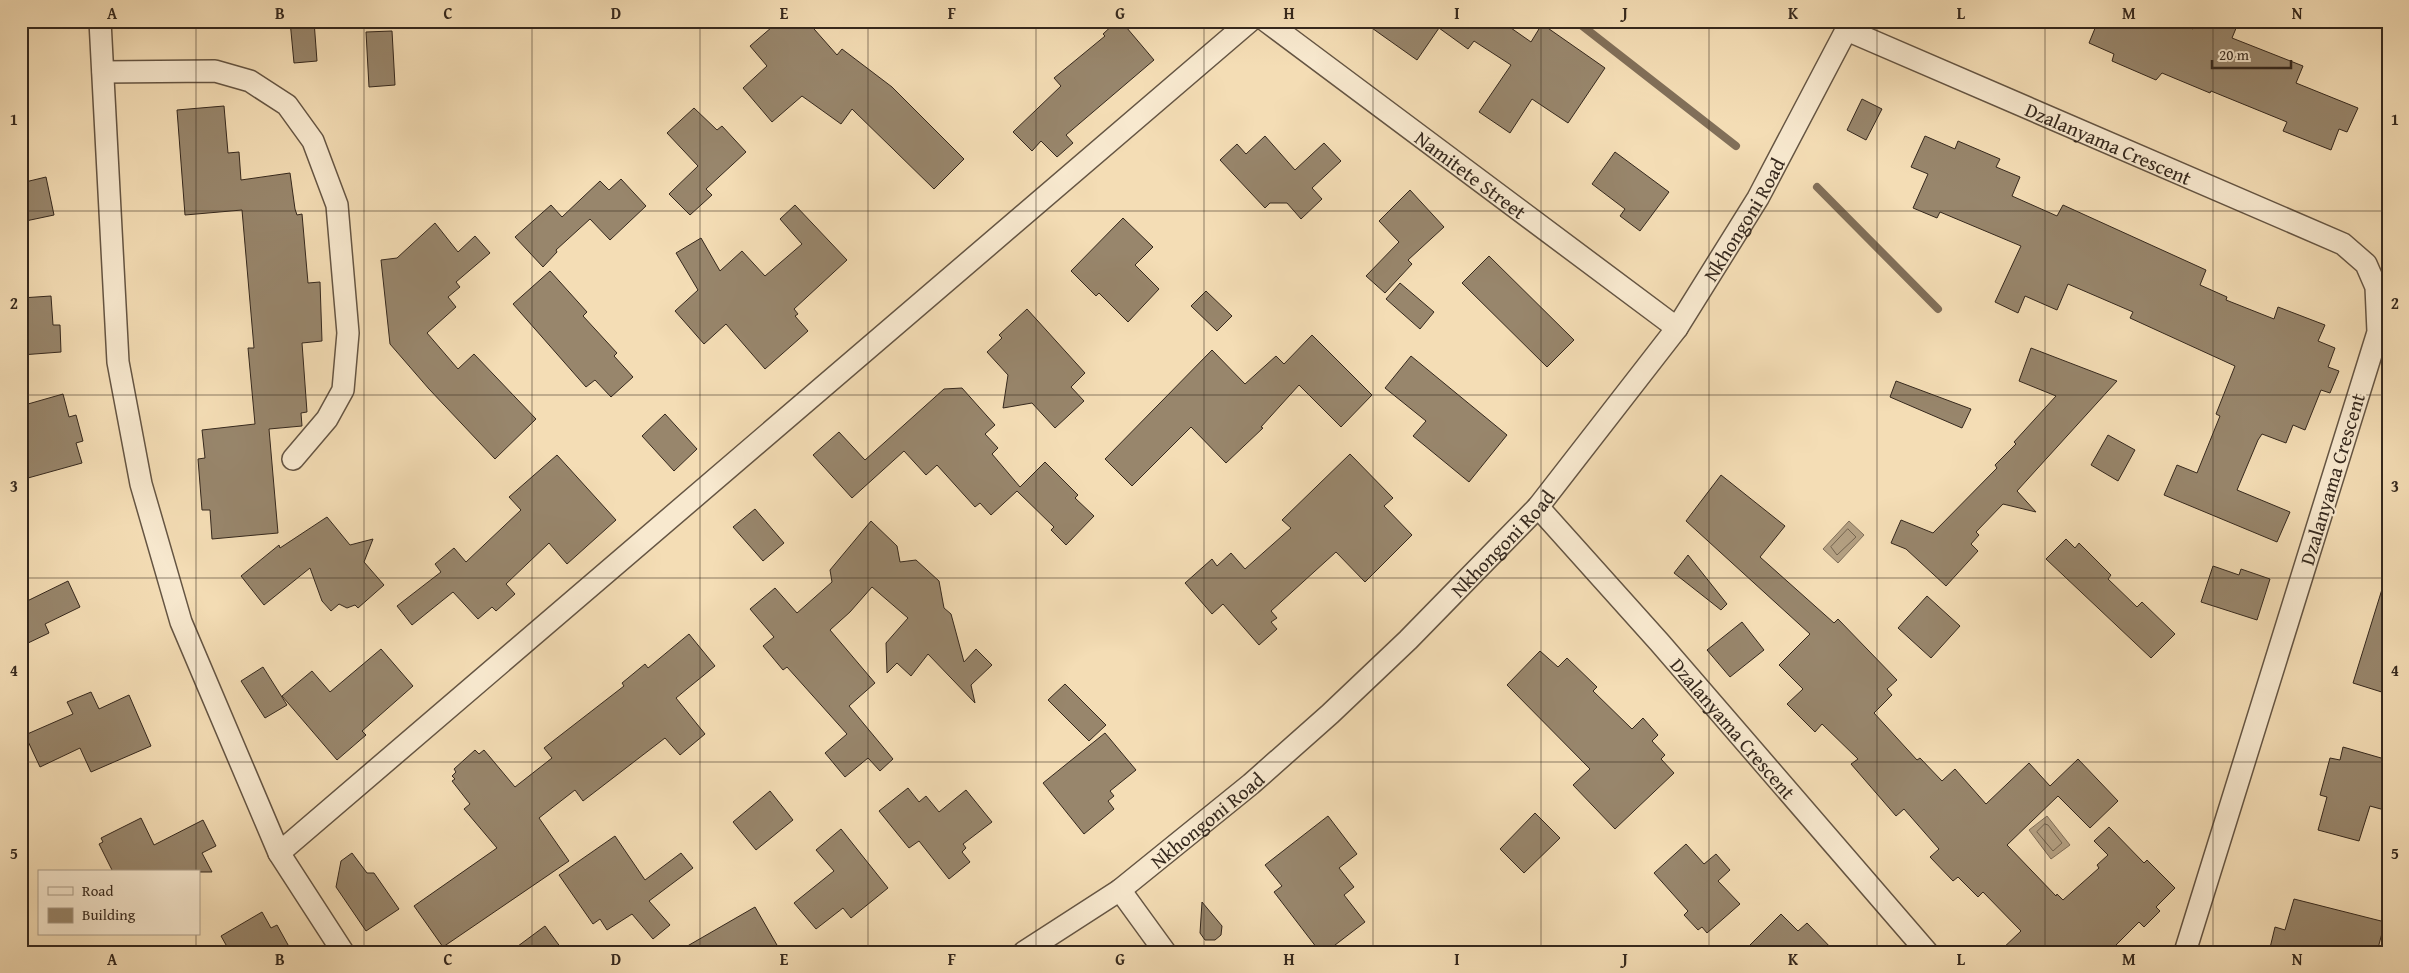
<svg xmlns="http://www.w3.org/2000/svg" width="2409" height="973" font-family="'Gentium Book Plus',serif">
  <rect width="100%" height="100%" fill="#f4ddb5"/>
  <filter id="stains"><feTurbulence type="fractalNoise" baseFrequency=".004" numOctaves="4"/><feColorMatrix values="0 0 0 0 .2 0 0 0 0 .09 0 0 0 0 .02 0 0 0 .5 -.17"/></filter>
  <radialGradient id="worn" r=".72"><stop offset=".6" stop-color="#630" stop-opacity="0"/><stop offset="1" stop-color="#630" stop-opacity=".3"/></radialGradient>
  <path fill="#b39f81" stroke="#816f59" d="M1849,521L1864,535L1838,563L1823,549Z
    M2047,816L2070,845L2051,859L2029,830Z"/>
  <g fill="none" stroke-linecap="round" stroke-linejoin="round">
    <path stroke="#74644f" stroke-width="1" d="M1848,529L1856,537L1837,555L1831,547Z
      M2045,824L2048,825L2062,843L2053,851L2037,832Z"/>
    <path stroke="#816f59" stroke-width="8" d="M1576,21L1736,146
      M1817,187L1938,309"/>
  </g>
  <path fill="#98866c" stroke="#35281d" d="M290,21H314L317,61L294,63Z
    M779,21H807L837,55L842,49L892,87L964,159L934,189L852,109L841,124L802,96L772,122L743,88L767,66L750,46Z
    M1117,21H1121L1154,60L1066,135L1073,143L1057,157L1041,141L1032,151L1013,132L1061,86L1054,78L1105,36L1103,34Z
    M1362,21H1501L1531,42L1542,24L1605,68L1568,123L1532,99L1510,133L1479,112L1511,65L1474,41L1468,49L1439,28L1417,60Z
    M2098,21H2175L2193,29L2196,21H2239L2232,38L2303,66L2296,83L2358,108L2347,132L2339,129L2331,150L2283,131L2287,122L2211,91L2210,93L2162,73L2156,80L2112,61L2114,54L2089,43Z
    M392,31L395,85L369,87L366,32Z
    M1862,99L1882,109L1866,140L1847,130Z
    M224,106L228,153L239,152L241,180L290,173L295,209L297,215L302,214L308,283L320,282L322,341L302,343L307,412L301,413L302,426L269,429L278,533L212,539L210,510H202L198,459L205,458L202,430L255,424L248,348H254L242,210L185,215L177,110Z
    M694,108L717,130L722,126L746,152L706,189L712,195L690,215L669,194L698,166L667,133Z
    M1265,136L1295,170L1324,143L1341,161L1312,188L1322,199L1301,219L1287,203H1270L1265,208L1220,160L1237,144L1246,154Z
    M1925,136L1955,149L1958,141L2000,159L1996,167L2020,177L2012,196L2057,216L2063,205L2206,270L2200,285L2227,297L2226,300L2274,319L2278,307L2325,325L2318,341L2335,348L2328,367L2339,371L2330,393L2321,390L2305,430L2293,425L2286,443L2262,434L2258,440L2237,490L2290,512L2277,542L2164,495L2177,465L2197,473L2220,416L2216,414L2235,366L2130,318L2133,312L2068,284L2057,310L2025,296L2018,313L1995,302L2021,246L1940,212L1937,218L1913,208L1928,174L1911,167Z
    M1615,152L1669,192L1640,231L1620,216L1625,209L1592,184Z
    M46,177L54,215L21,222V183Z
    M621,179L646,206L610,240L590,219L556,250L557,252L543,267L515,237L551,205L562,217L600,181L609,190Z
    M1410,190L1444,227L1408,260L1412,264L1385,293L1366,276L1399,242L1379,221Z
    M795,205L847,260L794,309L798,314L795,316L808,331L765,369L726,324L704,344L675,311L698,290L676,253L701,238L720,271L742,251L765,276L802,244L780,219Z
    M1123,218L1153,247L1135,265L1159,289L1128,322L1099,293L1096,296L1071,271Z
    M435,223L458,252L475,236L490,253L456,282L460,287L448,297L456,307L427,333L458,369L474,354L536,419L495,459L429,389L390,344L381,260L397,258Z
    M1489,256L1574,340L1547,367L1462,283Z
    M550,271L587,312L583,316L617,353L614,356L633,377L611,397L595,380L586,387L513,304Z
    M1400,283L1434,312L1420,329L1386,299Z
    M1206,291L1232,316L1217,331L1191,306Z
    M51,296L53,325H60L61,352L21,355V298Z
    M1027,309L1085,373L1071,387L1084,401L1055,428L1032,403L1003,408L1008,375L987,352L1002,338L999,335Z
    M1312,335L1372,395L1341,427L1299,385L1261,427L1263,428L1226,463L1191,427L1132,486L1105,459L1212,350L1245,384L1276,356L1284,364Z
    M2031,348L2117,381L2017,491L2036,512L2003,504L1976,532L1979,535L1971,544L1978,551L1946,586L1906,549L1891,543L1901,520L1933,533L1997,468L1995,465L2016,444L2014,442L2056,396L2019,381Z
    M1411,356L1507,435L1469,482L1413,436L1426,421L1385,388Z
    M1896,381L1971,409L1962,428L1890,397Z
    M962,388L995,425L985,434L998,448L992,454L1020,487L1045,462L1078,495L1075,498L1094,516L1066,545L1051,530L1054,527L1017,491L991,515L980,503L975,507L937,465L926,475L904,451L852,498L813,455L839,432L865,460L944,389Z
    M63,394L69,417L76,415L83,441L76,443L82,463L28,478L21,453V406Z
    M665,414L697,449L674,471L642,436Z
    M2108,435L2135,450L2118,481L2091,465Z
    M1350,454L1393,498L1384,506L1412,535L1365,582L1336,552L1271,611L1277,618L1271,622L1277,629L1259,645L1223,604L1212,614L1185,583L1212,559L1217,566L1231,553L1245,569L1291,528L1282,520Z
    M557,455L616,520L567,564L549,543L506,584L515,594L496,611L492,607L478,619L453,592L412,625L397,606L441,572L435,564L454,548L466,562L521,510L509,497Z
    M1721,475L1785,526L1760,557L1834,623L1838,619L1897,680L1887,689L1892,695L1874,713L1917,760L1920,758L1942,781L1955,769L1986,804L2029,763L2050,786L2078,759L2118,801L2090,828L2058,796L2007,845L2056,896L2057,894L2063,900L2099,868L2097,865L2108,855L2094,841L2109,827L2144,863L2147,860L2175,888L2156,907L2160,911L2144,927L2139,922L2109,952H1999L2021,931L1983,892L1978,897L1958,877L1953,881L1930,857L1939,849L1904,809L1896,816L1851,764L1858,759L1822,724L1815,732L1787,704L1803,689L1779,665L1810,634L1686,521Z
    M755,509L784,543L763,561L733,527Z
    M327,517L350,545L373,539L364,562L384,585L358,608L355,605L347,608L339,604L331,611L322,601L310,568L264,605L241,576L279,545L280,548Z
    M871,521L897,546L900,562L916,560L939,581L944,608L951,614L964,662L976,649L992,665L971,685L975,703L928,654L911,676L897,663L887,673L886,643L908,618L872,587L850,612L830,630L875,683L849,706L893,759L880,771L868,758L845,777L825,753L847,734L787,667L783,670L763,646L774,637L750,609L775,588L797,613L832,582L830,570Z
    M2066,539L2075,548L2079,543L2111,575L2108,579L2137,607L2142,602L2175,634L2151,658L2046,559Z
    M1688,555L1727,604L1721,610L1674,573Z
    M2213,566L2239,575L2241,569L2270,579L2257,620L2201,602Z
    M68,581L80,607L45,624L49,633L28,643L21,629V604Z
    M2383,586L2388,587V694L2353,683Z
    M1927,596L1960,626L1931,658L1898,628Z
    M1742,622L1764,650L1730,677L1707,650Z
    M689,634L715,666L676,698L705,734L680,755L665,738L583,801L575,790L539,818L569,861L443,947L414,906L497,848L464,809L470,804L452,781L455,779L452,776L456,772L454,769L475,750L479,754L484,750L515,787L552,758L544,748L624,686L622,683L645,664L648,668Z
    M381,649L413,686L362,731L366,735L337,760L282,696L312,671L330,692Z
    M1540,651L1558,667L1567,658L1597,687L1593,691L1632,729L1643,718L1658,735L1652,741L1665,755L1661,759L1674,773L1615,829L1573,785L1590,769L1507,685Z
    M263,667L287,705L265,718L241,681Z
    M1065,684L1106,725L1089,741L1048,700Z
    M91,692L99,709L129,695L151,746L91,772L80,748L40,767L25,735L73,714L67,702Z
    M1105,733L1136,770L1110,791L1114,796L1108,801L1114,809L1084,834L1043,783Z
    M2343,747L2388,760V811L2370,806L2359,841L2318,830L2327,797L2320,795L2330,758L2340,760Z
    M908,788L919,802L926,796L939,812L966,790L992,822L963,844L966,848L962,852L970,862L949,879L919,841L909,848L879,811Z
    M770,791L793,820L756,850L733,822Z
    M1535,813L1560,838L1524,873L1500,849Z
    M1328,816L1357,854L1339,868L1354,887L1344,895L1365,922L1326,952H1320L1274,892L1282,886L1265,865Z
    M141,818L154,845L203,820L216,846L202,853L212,872H113L99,844L103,842L101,838Z
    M841,829L888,888L851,918L843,908L816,929L794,903L834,871L816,850Z
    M615,836L645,880L681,853L693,868L649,901L670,925L653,939L632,914L607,930L600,919L593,924L559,875Z
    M1686,844L1704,864L1716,854L1730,870L1718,881L1740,904L1707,933L1702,927L1698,930L1684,915L1688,911L1654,873Z
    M352,853L367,873H374L399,909L366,931L336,887L341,861Z
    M2294,899L2385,922L2377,952H2269L2275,927L2285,930Z
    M1202,902L1222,926L1221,935L1215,940H1205L1200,933Z
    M755,907L781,952H677Z
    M262,912L271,928L277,925L292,952H230L221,936Z
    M1781,914L1798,931L1807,923L1835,952H1743Z
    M545,926L564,952H510Z"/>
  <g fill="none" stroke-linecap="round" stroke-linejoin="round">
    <defs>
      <g id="minor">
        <path d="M100,21L118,362L141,484L181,622L279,853L343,952"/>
        <path id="s1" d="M1266,21L1677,328"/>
        <path id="s2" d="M1847,30L2343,244L2366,264L2376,287L2378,332L2185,952"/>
        <path d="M103,72L215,71L250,81L287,105L313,141L337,205L348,333L343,390L327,419L293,459"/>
        <path id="s3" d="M1538,507L1660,643L1927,952"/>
        <path d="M279,853L1250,21"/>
        <path d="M1120,890L1165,952"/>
        <path id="s4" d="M1024,952L1120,890L1251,784L1330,714L1408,640L1538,507L1677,328L1758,198L1851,21"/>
      </g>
    </defs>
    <use href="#minor" stroke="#655543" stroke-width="24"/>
    <use href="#minor" stroke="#f8e9cf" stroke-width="21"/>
  </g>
  <path fill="none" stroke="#35281d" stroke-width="1" stroke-opacity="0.55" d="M196,21V872M364,21V952M532,21V952M700,21V952M868,21V952M1036,21V952M1204,21V952M1373,21V952M1541,21V952M1709,21V952M1877,21V952M2045,21V952M2213,21V952M21,211H2388M21,395H2388M21,578H2388M21,762H2388M196,934V952"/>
  <g text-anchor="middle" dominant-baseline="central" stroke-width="4.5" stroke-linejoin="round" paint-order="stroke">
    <g font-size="20" fill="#35281d" stroke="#f8e9cf">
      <text stroke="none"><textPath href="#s2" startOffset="285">Dzalanyama Crescent</textPath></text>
      <text stroke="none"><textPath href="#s1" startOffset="256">Namitete Street</textPath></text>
      <text stroke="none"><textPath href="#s4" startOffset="1036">Nkhongoni Road</textPath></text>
      <text transform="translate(2332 479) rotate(-73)">Dzalanyama Crescent</text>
      <text stroke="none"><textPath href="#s4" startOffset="631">Nkhongoni Road</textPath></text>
      <text stroke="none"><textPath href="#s3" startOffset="295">Dzalanyama Crescent</textPath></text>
      <text stroke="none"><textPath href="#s4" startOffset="226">Nkhongoni Road</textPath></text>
    </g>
  </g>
  <rect width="2409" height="973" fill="none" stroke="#f4ddb5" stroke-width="55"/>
  <rect x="38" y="870" width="162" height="65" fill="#f8e9cf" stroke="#aa9c88"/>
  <rect x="48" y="887" width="25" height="8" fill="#f8e9cf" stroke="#aa9c88"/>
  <text x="82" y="896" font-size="15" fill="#35281d">Road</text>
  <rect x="48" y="908" width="25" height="15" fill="#98866c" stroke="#aa9c88"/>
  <text x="82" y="920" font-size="15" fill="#35281d">Building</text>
  <path d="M2212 60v8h79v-8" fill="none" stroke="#35281d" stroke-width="2.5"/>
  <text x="2219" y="60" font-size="15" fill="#35281d" stroke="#f8e9cf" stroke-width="4" paint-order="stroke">20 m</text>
  <rect x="28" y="28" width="2354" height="918" fill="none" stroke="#35281d" stroke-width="2"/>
  <g font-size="16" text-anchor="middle" font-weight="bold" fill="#35281d">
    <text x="112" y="19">A</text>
    <text x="280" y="19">B</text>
    <text x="448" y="19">C</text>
    <text x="616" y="19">D</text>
    <text x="784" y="19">E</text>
    <text x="952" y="19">F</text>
    <text x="1120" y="19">G</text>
    <text x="1289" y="19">H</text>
    <text x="1457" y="19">I</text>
    <text x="1625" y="19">J</text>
    <text x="1793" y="19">K</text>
    <text x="1961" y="19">L</text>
    <text x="2129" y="19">M</text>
    <text x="2297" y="19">N</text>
    <text x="14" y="125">1</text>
    <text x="2395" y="125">1</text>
    <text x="14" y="309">2</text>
    <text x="2395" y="309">2</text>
    <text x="14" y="492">3</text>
    <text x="2395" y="492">3</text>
    <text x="14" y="676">4</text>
    <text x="2395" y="676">4</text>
    <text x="14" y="859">5</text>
    <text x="2395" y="859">5</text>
    <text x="112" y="965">A</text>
    <text x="280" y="965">B</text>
    <text x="448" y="965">C</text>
    <text x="616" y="965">D</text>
    <text x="784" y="965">E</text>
    <text x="952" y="965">F</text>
    <text x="1120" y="965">G</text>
    <text x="1289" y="965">H</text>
    <text x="1457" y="965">I</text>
    <text x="1625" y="965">J</text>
    <text x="1793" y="965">K</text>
    <text x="1961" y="965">L</text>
    <text x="2129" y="965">M</text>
    <text x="2297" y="965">N</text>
  </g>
  <rect width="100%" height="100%" filter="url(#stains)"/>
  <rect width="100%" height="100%" fill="url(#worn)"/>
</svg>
